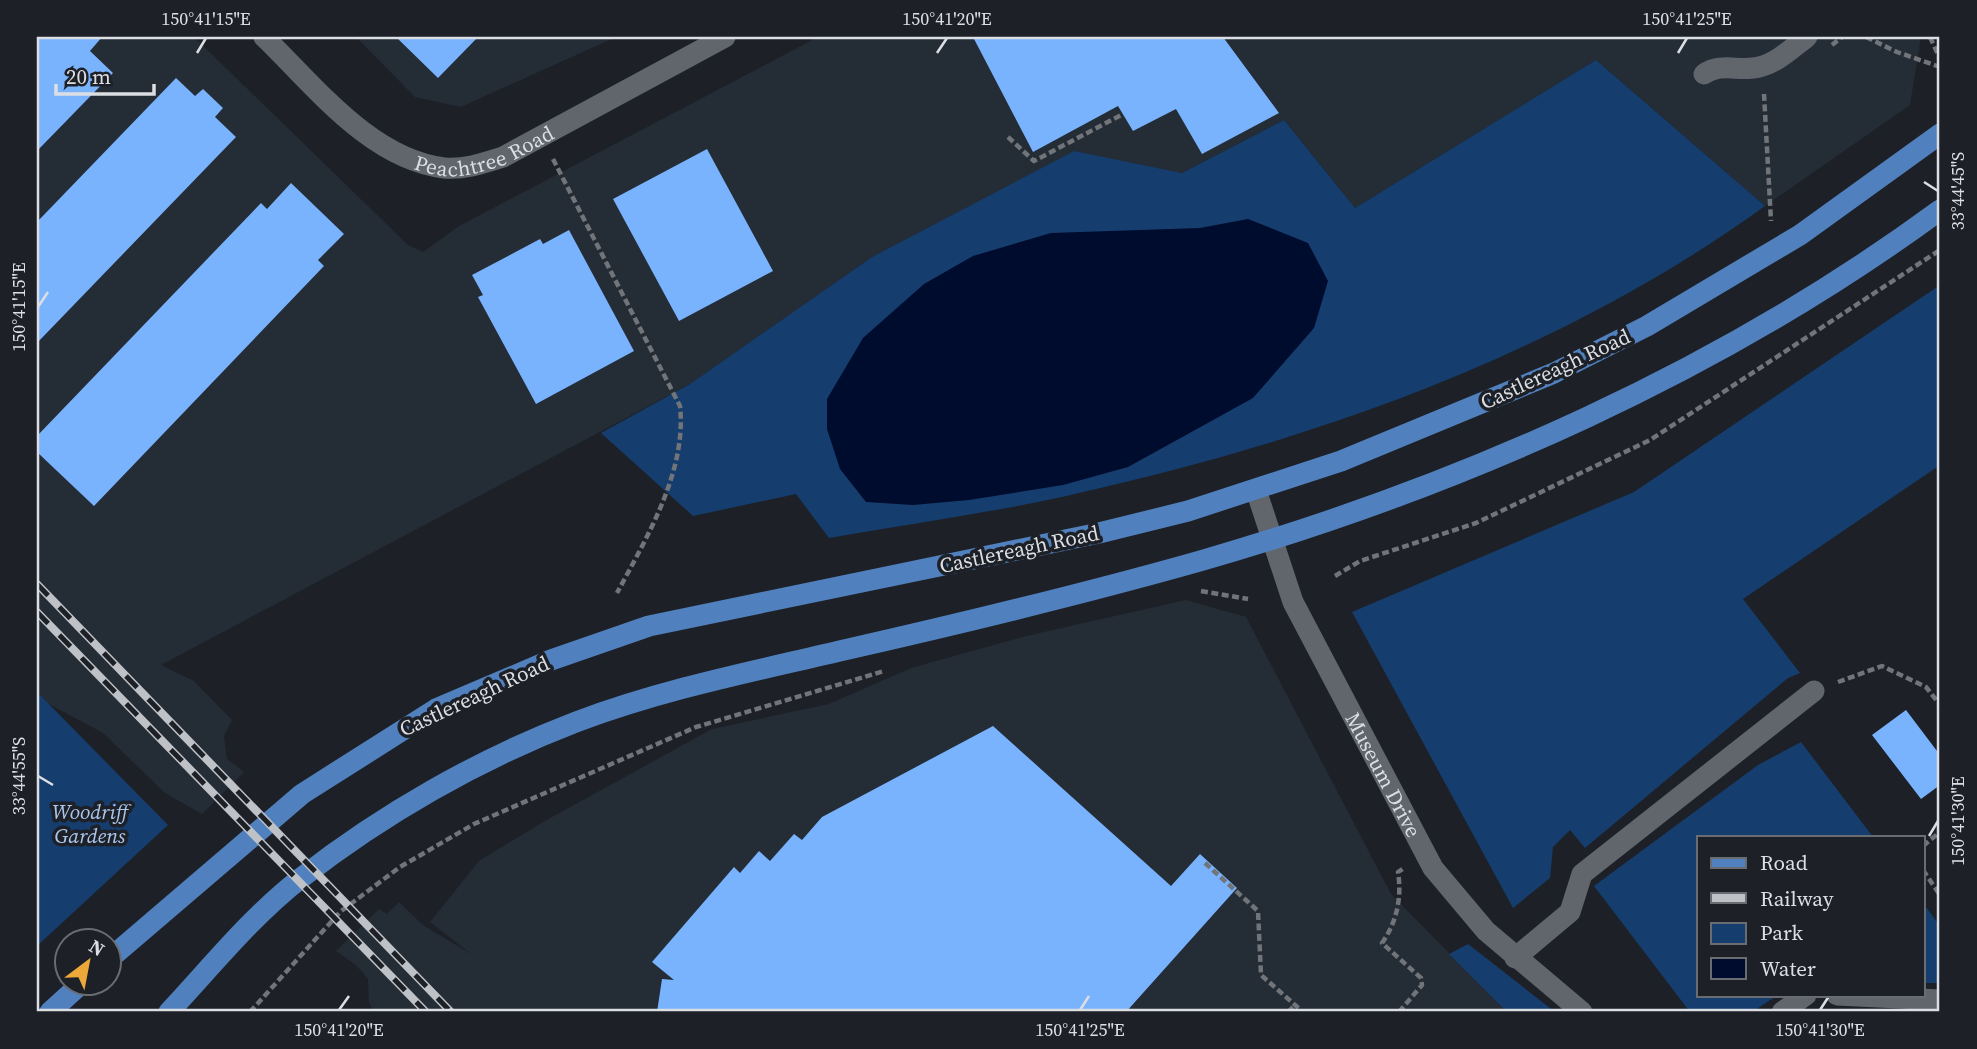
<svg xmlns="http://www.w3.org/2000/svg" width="1977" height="1049" font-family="'Source Serif 4',serif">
  <rect width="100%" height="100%" fill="#1d2127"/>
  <path fill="#242c36" d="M37,37H194L408,245L423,252L459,226L818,37H1921L1910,105L1765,206L1596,60L1355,208L1284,120L1182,173L1074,152L872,257L690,384L161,665L194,681L232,720L224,736L227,759L244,772L202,814L165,793L103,733L47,703L37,692Z
    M356,37H616L461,107L415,97Z
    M1186,600L1246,617L1391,894L1507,1012H374L369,1002L368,979L356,965L336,951L379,909L387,914L399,902L424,926L471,954L430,922L479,861L543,822L712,729L829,704L911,668L1026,636Z"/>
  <path fill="#153d6e" d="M1596,60L1765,206C1565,351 1323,438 1083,492C1000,512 913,523 829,538L796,494L693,516L601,433L690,384L872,257L1074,151L1182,173L1284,120L1355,208Z
    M1940,285V465L1743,599L1800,673L1788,678L1585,848L1570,830L1553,847L1550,878L1513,908L1352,612L1634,492Z
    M37,692L168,825L37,946Z
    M1801,742L1873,837H1699V995H1778L1752,1012H1690L1594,886L1758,765Z
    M1923,903L1940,926V983H1923Z
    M1468,944L1555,1012H1507L1449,954Z"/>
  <path fill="#000c2d" d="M1248,219L1308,243L1328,281L1314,328L1253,398L1128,467L1063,485L969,500L913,505L866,502L840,469L827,429V399L863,338L924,284L973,256L1051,233L1200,228Z"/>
  <path fill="#79b2fd" d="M37,37H102L90,51L113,73L37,151Z
    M396,37H478L438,78Z
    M973,37H1223L1279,113L1202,154L1176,109L1133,131L1118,106L1033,152Z
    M176,78L195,96L203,89L223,108L215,117L236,137L37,343V222Z
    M707,149L773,271L679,321L613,199Z
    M291,183L344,234L318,260L324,266L94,506L37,452V436L261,203L267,209Z
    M569,230L634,351L536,404L478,297L483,295L472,275L540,239L543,244Z
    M1906,710L1940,755V785L1921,799L1872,735Z
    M993,726L1171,886L1200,854L1237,888L1126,1012H657L662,979L674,980L652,962L734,867L740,873L759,851L770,861L794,834L802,840L822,817Z"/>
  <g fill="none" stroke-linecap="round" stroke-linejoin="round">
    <path stroke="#71757a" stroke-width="4.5" stroke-dasharray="7 3.5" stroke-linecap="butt" d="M1866,37L1897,52L1940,67
      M1930,37L1940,59
      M1832,45L1842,37
      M1764,94L1771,221
      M1008,137L1034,161L1123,114
      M553,159L680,406C687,471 647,537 617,593
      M1335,576L1360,561L1476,523L1650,440L1940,250
      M1201,591L1248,599
      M1838,682L1882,666L1926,687L1940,705
      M1923,846L1940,832
      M1205,863L1258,911L1261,975L1303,1012
      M1923,870L1940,895
      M1190,1011L1191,1012
      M250,1012L340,912L400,867L474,824L696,727L884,671
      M1288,1012L1295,1005
      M1399,1012L1422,985L1421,978L1382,943C1397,922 1402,897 1398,872L1404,868"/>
    <g stroke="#61666d" stroke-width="21">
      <path id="s1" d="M264,37C314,85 370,159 444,168C464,170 484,163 503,157L725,37"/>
      <path d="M1704,74C1721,62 1740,72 1759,67C1777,63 1792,48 1807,37"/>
      <path id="s2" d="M1256,490L1293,602L1433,868L1486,931L1582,1012"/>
      <path d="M1515,958L1570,912L1582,874L1814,691"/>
      <path d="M1837,995L1940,1000"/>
      <path d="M1782,1012L1806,995"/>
    </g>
    <path stroke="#5081be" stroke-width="21" d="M108,960L302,794L436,709L551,660L649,626L1099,533L1188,511L1341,461L1554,373L1647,326L1800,235L1940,134
      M50,1012L83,982
      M169,1012C212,966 252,916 301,878C383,814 479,759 576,722C663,689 755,671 844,650C963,623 1083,594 1200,561C1462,486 1721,371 1940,210"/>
    <defs>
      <path id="rail" d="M37,584L451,1012
        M37,612L426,1012"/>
    </defs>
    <use href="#rail" stroke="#bec1c5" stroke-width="8"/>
    <use href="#rail" stroke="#1d2127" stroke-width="5" stroke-dasharray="16" stroke-linecap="butt"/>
  </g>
  <path fill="none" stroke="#dbdee2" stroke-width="2.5" d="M197,53L206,38M937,53L947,38M1678,53L1687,38M1924,182L1938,191M38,307L48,292M38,776L53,785M1929,836L1938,821M339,1010L349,996M1080,1010L1089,996M1820,1010L1829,996"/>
  <g text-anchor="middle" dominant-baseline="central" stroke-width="7" stroke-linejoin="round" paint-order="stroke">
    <g font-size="21" fill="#dbdee2" stroke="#1d2127">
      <text stroke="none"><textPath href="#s1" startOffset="270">Peachtree Road</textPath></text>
      <text transform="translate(1555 369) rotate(-25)">Castlereagh Road</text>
      <text transform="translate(1019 549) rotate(-12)">Castlereagh Road</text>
      <text transform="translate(474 696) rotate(-25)">Castlereagh Road</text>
      <text stroke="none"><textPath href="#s2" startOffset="313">Museum Drive</textPath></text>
    </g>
    <g font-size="21" font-style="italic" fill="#abc7ed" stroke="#1d2127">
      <text x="90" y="811">Woodriff<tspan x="90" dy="24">Gardens</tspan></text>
    </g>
  </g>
  <rect width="1977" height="1049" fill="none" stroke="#1d2127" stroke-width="77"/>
  <rect x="1697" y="836" width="228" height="161" fill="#1d2127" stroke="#696d72" stroke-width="2"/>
  <rect x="1711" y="858" width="35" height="10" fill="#5081be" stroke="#696d72" stroke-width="2"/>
  <text x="1760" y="870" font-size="21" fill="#dbdee2">Road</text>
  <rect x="1711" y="893" width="35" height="10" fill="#bec1c5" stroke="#696d72" stroke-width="2"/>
  <text x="1760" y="906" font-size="21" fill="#dbdee2">Railway</text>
  <rect x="1711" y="923" width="35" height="21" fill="#153d6e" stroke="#696d72" stroke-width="2"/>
  <text x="1760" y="940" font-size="21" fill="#dbdee2">Park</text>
  <rect x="1711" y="958" width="35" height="21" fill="#000c2d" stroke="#696d72" stroke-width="2"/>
  <text x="1760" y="976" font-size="21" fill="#dbdee2">Water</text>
  <g transform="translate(88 962) rotate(32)"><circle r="33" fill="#1d2127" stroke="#696d72" stroke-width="2"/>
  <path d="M0-5L12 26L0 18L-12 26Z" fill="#eca93a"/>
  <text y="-10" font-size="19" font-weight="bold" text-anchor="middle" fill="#dbdee2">N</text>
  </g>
  <path d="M56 84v10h98v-10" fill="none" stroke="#dbdee2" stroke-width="3.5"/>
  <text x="66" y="84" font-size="21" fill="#dbdee2" stroke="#1d2127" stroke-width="5" paint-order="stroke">20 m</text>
  <rect x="38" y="38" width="1900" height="972" fill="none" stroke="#dbdee2" stroke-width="2.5"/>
  <g font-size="18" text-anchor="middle" fill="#dbdee2">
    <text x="206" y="25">150°41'15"E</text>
    <text x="947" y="25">150°41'20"E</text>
    <text x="1687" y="25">150°41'25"E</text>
    <text transform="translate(1958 191) rotate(-90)" y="6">33°44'45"S</text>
    <text transform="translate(19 307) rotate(-90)" y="6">150°41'15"E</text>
    <text transform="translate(19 776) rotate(-90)" y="6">33°44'55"S</text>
    <text transform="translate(1958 821) rotate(-90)" y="6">150°41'30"E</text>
    <text x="339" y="1036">150°41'20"E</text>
    <text x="1080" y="1036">150°41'25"E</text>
    <text x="1820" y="1036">150°41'30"E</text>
  </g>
</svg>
